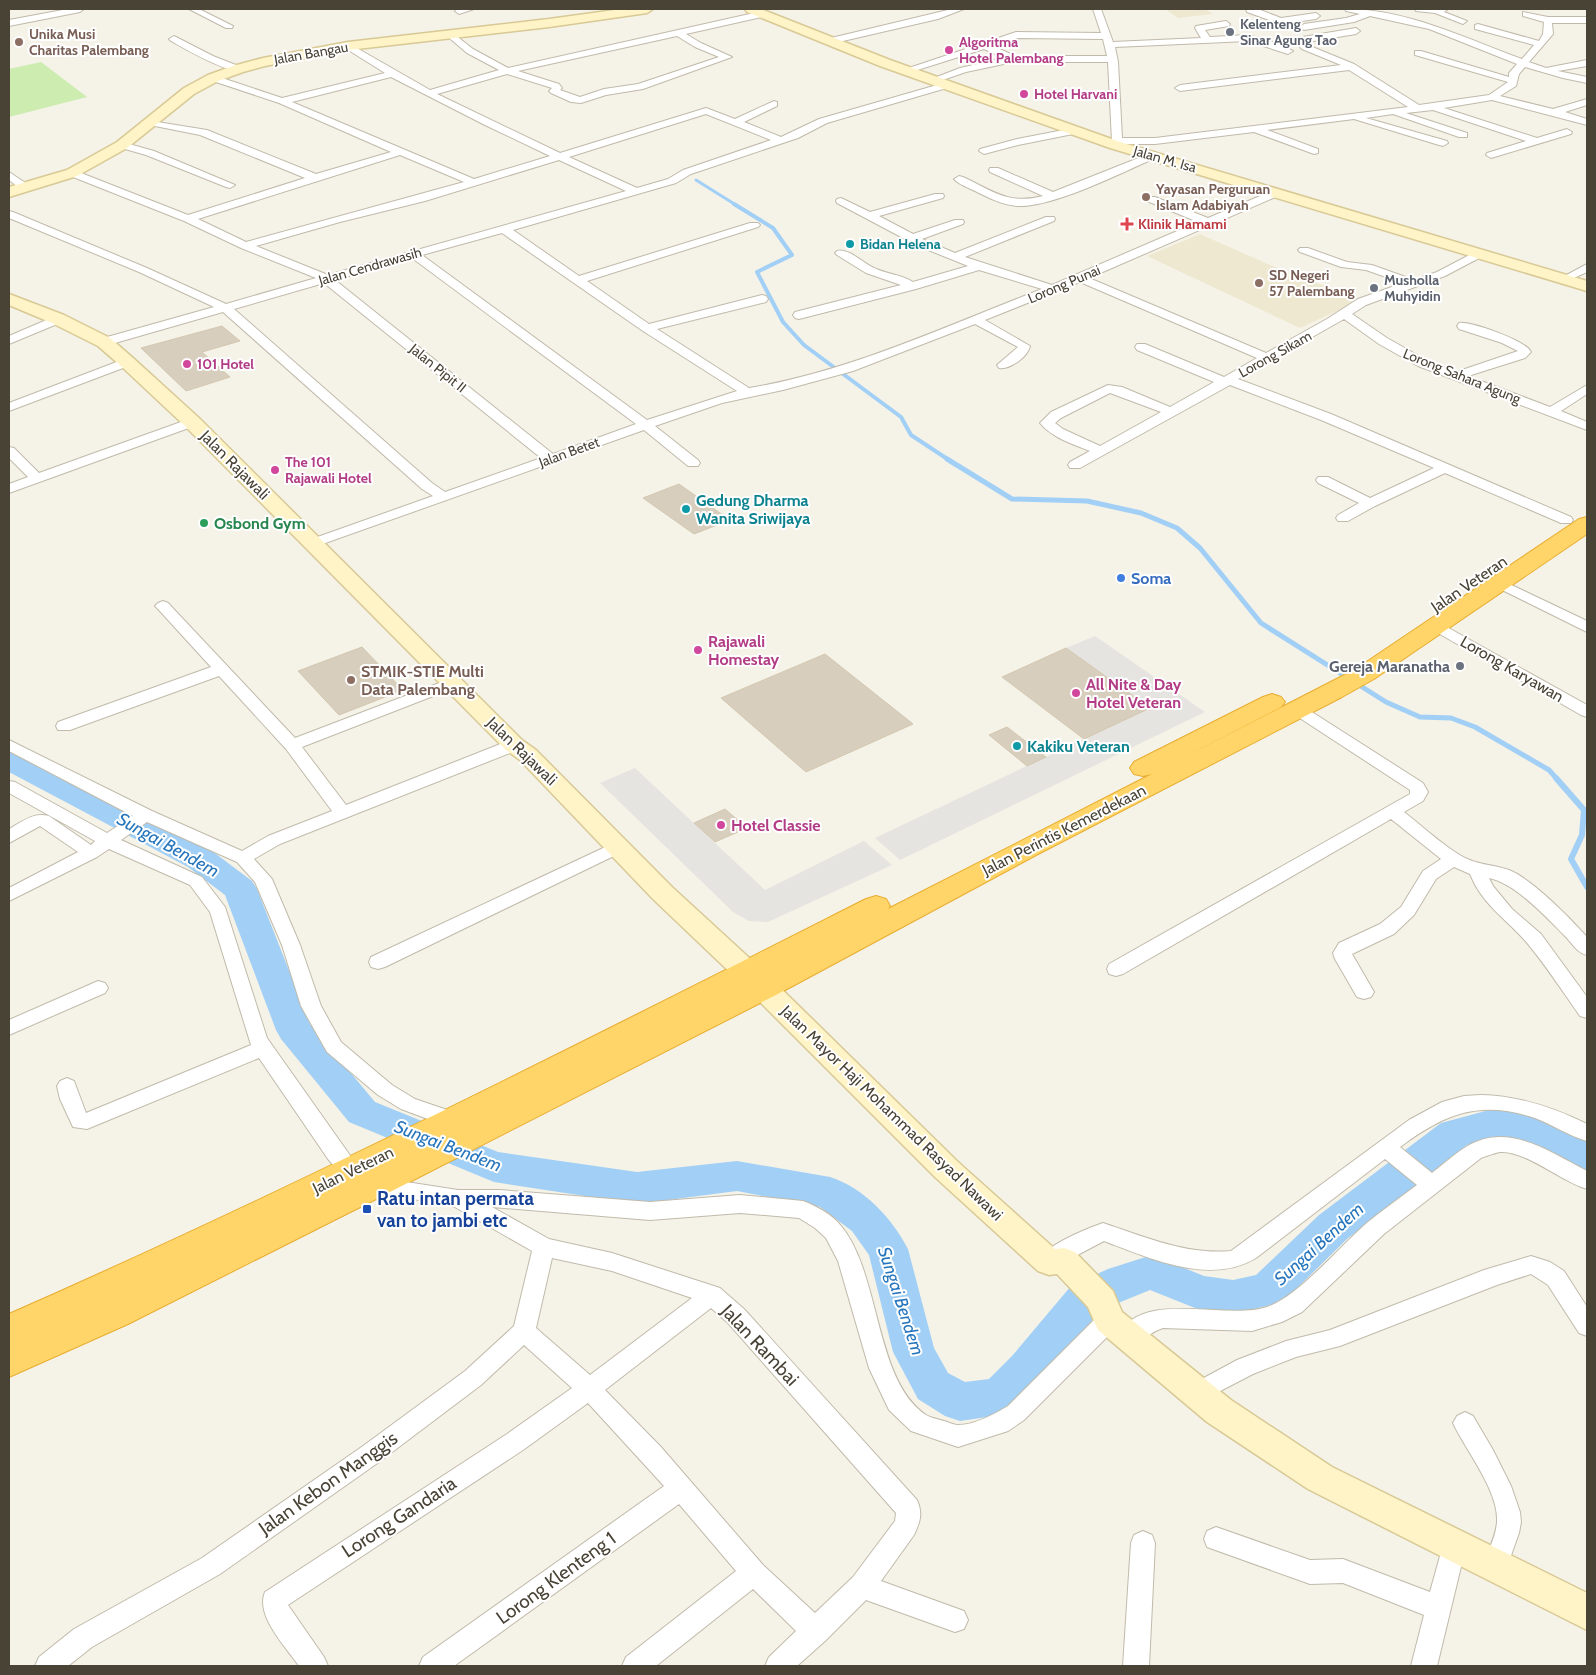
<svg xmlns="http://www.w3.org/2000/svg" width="1596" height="1675" font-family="Cabin,sans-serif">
  <rect width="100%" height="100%" fill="#f5f2e8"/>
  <path fill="#efe8d1" d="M1165,9H1205L1213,14L1178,18Z
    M1200,234L1270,265L1361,300L1300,328L1147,256Z"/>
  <path fill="#cdecaf" d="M41,62L87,97L9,117V69Z"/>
  <path fill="#e6e4e0" d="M1095,636L1205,712L900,860L875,838L1149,708L1066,648Z
    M635,768L765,890L864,841L892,865L768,922L749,921L733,912L600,783Z"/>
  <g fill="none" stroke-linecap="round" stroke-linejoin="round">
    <path stroke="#a1cff5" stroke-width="3" d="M696,180L736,205"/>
    <path stroke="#a1cff5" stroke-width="4" d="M734,204L773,228L792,255L757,272L783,322L804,345L901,417L911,435L949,460"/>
    <path stroke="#a1cff5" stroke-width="5" d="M947,459L1012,499L1087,501L1141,513L1177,528L1200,548L1261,623L1386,702L1420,717L1451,718L1475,727L1549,770L1557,779"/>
    <path stroke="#a1cff5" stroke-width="6" d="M1556,778L1584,810L1582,835L1571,859L1587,887"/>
    <path fill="#a1cff5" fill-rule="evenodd" d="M9,750L20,753L212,851L252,881L257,889L310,1024L375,1102L498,1152L637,1172L737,1161L830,1177C864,1188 892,1218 908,1249L934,1348L948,1373L965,1382L989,1379L1012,1356L1071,1286L1108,1269L1152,1255L1204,1276L1233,1280L1256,1275L1319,1215L1441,1123L1493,1109L1536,1114L1550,1119L1587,1138V1170L1573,1166L1529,1143L1493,1139L1467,1145L1347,1239L1283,1302L1233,1314L1200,1310L1150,1290L1101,1310L1042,1382L1016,1409L1001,1415L960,1421L945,1416L918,1399L893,1352L869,1255L852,1231L820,1207L737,1191L637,1204L494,1182L349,1122L281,1039L276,1030L225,895L188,867L9,772Z"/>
  </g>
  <path fill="#d8cebd" stroke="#d3c7af" d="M222,326L240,341L202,352L230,377L186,391L141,348Z
    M679,484L730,520L694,534L643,498Z
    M362,647L403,690L339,715L298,671Z
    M1066,648L1150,708L1084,739L1002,677Z
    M825,654L913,724L806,772L721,698Z
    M1007,727L1046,757L1027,766L989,735Z
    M725,809L747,828L715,842L694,823Z"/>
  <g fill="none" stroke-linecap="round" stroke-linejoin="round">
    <defs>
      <path id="street" d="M68,9H84L80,12L9,26V20Z
        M189,9H199L233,26L232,28H226Z
        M457,9H474L459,14L455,11Z
        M952,9H964L938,19L830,44L825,41L827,39Z
        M1093,9H1101L1113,42L1201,38L1195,28L1196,26L1226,21L1230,24L1229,26L1205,30L1210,37L1248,35L1273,42L1356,28L1360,31L1356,34L1283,46L1293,51L1288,54L1248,41L1115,47L1118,62L1122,138H1155L1408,107L1349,70L1180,91L1175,88L1180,85L1341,65L1302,49L1300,47L1305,44L1354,64L1419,105L1489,95L1508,82L1415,55V51H1421L1509,77V73L1517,64L1429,29L1370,16L1354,22L1304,30L1300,27L1304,24L1346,18L1360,14L1346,11L1345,9C1407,9 1464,38 1522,59L1534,45L1475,29V25L1478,24L1539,41L1543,34L1544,22L1523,16V12L1548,17H1587V23H1552L1553,34L1529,62L1546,68L1587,60V66L1558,71L1587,77V83L1563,78L1525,67L1519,74L1516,86L1500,96L1553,109L1587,99V105L1565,112L1587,119V125L1492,100L1444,108L1537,138L1567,129L1572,132L1571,134L1491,158L1486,155L1487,153L1526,141L1433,110L1406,113L1467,133V137H1459L1393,114L1366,118L1447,141L1448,143L1443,146L1439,145L1354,119L1267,130L1318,149V153L1314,154L1254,132L1155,144H1121L1115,148L1110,145L1112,141L1108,62H1013L966,72L934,83L929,80L960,68L1004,58L984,49L911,72H905L903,70L1016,32L1101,33ZM1017,38L1103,39L1107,56H1015L993,46Z
        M1246,9H1258L1281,18L1316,13L1320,16L1316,19L1280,24L1247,12Z
        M1415,9H1448L1444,12L1467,21L1463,24L1435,13L1416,11Z
        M763,11L767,14L766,16L686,34L701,43L732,57L643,89L606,95L581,103L571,102L551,93L549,91L552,88L507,74L437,94L560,153L706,108L735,119L774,101L777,102V106L744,122L781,137L819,119L944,83H950V87L827,123L798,138L691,174L676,183L513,230L579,276L750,223H758L760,225L758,227L587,281L649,324L762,295L766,296L768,299L766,302L657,329L749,388C851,371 946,326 1042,289L979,270L916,289L799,319L795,318L793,315L795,312L901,285L866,273L837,255L835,253L837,251C848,248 862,262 872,267C885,274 900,274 913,282L968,266L906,241L905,239L837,203L836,201L837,199L841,198L870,212L935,194H943L944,196L943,198L879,216L913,234L955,220H963L964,222L963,224L922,239L955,253L1046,217H1054L1055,219L1054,221L965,257L1052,285L1198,222L1147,201L1146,199L1147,197H1155L1208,218L1272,191H1280L1281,193L1280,195L1089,278L1266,353L1327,319L1358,299L1403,283L1366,270L1341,267L1300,252L1298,250L1300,248H1308L1347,262L1372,265L1414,280L1437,272L1475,252H1483L1485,254L1483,256L1445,276L1366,305L1352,314L1387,338L1426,360L1456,372L1518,351L1502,343L1459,329L1457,326L1459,323C1470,321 1527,341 1531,352L1525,358L1468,376L1550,407L1587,385V394L1561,411L1587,422V430L1418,366L1379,344L1344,319L1238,379L1331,414L1571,517L1573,520L1571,523H1561L1445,473L1375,506L1348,521H1338L1336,518L1338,515L1359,503L1318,483L1316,480L1318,477H1328L1370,498L1434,468L1321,420L1230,385L1080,468H1070L1068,465L1070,462L1090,451C1073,444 1052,438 1040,423L1051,412L1108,385L1122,387L1170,407L1214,382L1137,350L1135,347L1137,344H1145L1224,377L1257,358L1080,282L985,320L1030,346C1028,357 1009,370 999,368L997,365L1018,347L975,324L853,371L783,390L722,403L655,426L698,460L700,463L698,466H688L644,430L314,547L309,546L307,543L309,540L433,496L422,489L223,312L108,345H100L98,342L100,339L214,307L139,272L9,218V211L13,212L147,268L226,304L316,278L241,248L184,221L68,175L67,173L68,171H76L188,215L305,178L200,135L145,124V120L207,130L316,174L391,152L279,103L210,80V76H216L282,98L385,73L345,48V44L348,43L430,90L499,70L467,53L447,36V32L450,31L473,49L508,68ZM677,36L695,47L719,57L638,84L604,89L580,97L560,90L562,88L559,84L518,71ZM391,77L485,125L550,156L474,179L292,102ZM706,114L771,140L683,170L668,179L637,188L569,157ZM400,155L464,182L246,242L198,219ZM559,160L626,191L328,275L256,246L340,222L425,201ZM502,233L643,331L737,391L647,420L422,255ZM412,258L636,424L553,454L335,280ZM324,283L541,458L445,492L432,483L234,309ZM1110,393L1161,412L1100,446L1063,429L1055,423L1061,418Z
        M174,36L213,56L241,67L243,69L241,71C227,73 185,49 171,41L169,39Z
        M1074,128L1079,131L1078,133L1018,145L984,154L979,151L980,149L1017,139Z
        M122,142L154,151L235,185L230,188L226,187L146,155L118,147L117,145Z
        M1151,153L1156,156L1155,158C1121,173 1052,208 1017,206C1003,205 989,198 977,192C970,188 959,185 954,179L959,176L963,177C993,191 1008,205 1043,196L990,172L989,170L990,168H998L1053,192Z
        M9,172L30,186L31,188L30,190H22L9,180Z
        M1587,264V272L1565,282L1559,279Z
        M58,315L62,316L64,319L62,322L9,344V336Z
        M127,358L131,359L133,362L131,365L9,411V403Z
        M192,418L197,419L199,422L197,425L9,493V484L28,477L9,458V447L14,448L39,473Z
        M1499,579L1587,621V632L1494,586L1492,583L1494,580Z
        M163,601L168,603L295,738L447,680H459L461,683L459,686L302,747L346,805L508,741H520L522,745L520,749L280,844L254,859L272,879L300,945L321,1006L341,1042L392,1085L415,1099L459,1114L462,1120L459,1126L452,1128L401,1109L378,1095L327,1052L301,1006L282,945L255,882L237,862L147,822L121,840L202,877L225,907L267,1038L361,1171L357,1177L350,1179L343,1177L328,1159L259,1058L87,1129L73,1127L60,1099L57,1086L60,1081L67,1078L74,1081L86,1113L251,1045L210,912L190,885L109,849L97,857L9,901V888L78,852L40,826L9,843V829C22,822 33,812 49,816L91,845L95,841L9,793V781L15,782L107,833L133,816L9,751V740L152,811L242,851L268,836L332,811L286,749L219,676L70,730H58L56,726L58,722L211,667L158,609L155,606L158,603Z
        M1436,621L1587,705V717L1581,715L1431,629L1428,626L1431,623Z
        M1298,705L1304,707L1423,783L1428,792L1423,801L1404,812C1422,826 1439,842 1458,854C1474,865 1492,864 1509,870C1532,879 1570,918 1587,937V955C1577,953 1572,943 1564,935C1546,917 1515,883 1489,878L1493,886L1512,909L1541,934L1587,997V1018L1580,1016C1563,992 1547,967 1528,944C1507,919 1483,906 1470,874L1454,867L1436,879L1414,915L1394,934L1352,954L1374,992L1371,997L1364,999L1357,997L1335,959L1333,953L1339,943L1380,924L1401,907L1423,871L1441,859L1391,819L1123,974L1116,976L1109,974L1107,969L1109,964L1410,794V790L1292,713L1290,710L1292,707Z
        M616,842L622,844L625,848L622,852L385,967L378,969L371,967L369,962L371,957Z
        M98,981L105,983L108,988L105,993L9,1035V1020Z
        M1481,1095C1519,1096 1553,1107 1587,1124V1141C1569,1136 1553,1125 1535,1118C1479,1099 1444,1114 1400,1147L1432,1173C1443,1165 1454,1154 1466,1147C1508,1121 1549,1152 1587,1171V1189C1562,1182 1525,1150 1500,1152C1494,1153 1487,1156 1481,1158L1384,1234L1302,1312L1282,1322L1252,1331L1163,1328C1146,1333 1139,1349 1121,1343L1118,1336C1141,1288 1226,1321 1267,1307C1298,1297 1342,1244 1368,1222C1384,1209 1401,1197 1417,1185L1385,1159L1256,1258C1210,1286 1149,1258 1104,1241L1049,1270L1041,1267L1038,1261C1046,1245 1086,1229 1103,1223C1145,1237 1186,1255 1231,1251L1409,1120L1442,1102L1464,1096Z
        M374,1177L458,1190H499L650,1202L740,1195L803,1201C816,1206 833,1215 841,1226C881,1274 874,1380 926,1415C931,1418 938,1419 944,1421C948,1422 954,1425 958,1425C974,1425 995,1414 1008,1406L1101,1313L1109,1310L1117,1313L1120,1320L1117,1327L1024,1420L1008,1431L958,1447L911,1431L889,1410L869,1368L838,1261L826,1238L815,1228L799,1218L740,1213L650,1220L492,1207L549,1239L612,1253L720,1288L744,1309L917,1500C923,1514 920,1522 914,1535L881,1581L964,1611L968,1620L964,1629L955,1632L866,1600L825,1641L797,1666H765L769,1657L796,1631L753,1589L656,1666H622L626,1657L736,1571L679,1504L454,1666H419L423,1657L664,1486L588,1403L523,1450L288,1605L324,1657L328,1666H299C286,1647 255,1616 265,1592L507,1434L572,1388L524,1345L481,1385L379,1462L220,1574L92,1647L68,1666H35L39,1657L74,1629L202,1558L363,1446L465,1371L514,1326L532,1251L453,1206L367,1191L363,1185L367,1179ZM552,1258L612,1271L692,1298L590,1375L536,1328ZM711,1308L728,1323L896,1513L895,1521L853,1577L815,1613L763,1565L661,1447L605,1390Z
        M1531,1256L1550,1262L1564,1271L1587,1307V1336L1579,1333L1548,1285L1531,1274L1497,1285L1340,1346L1296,1357L1253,1374L1197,1403L1189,1400L1185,1393L1189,1386L1237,1360L1286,1341L1330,1330L1484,1270Z
        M1465,1412L1473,1416L1493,1450L1511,1486L1520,1512L1521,1522L1519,1533L1504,1575L1495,1579L1486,1575L1482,1567C1487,1553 1496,1537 1497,1522C1499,1491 1466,1451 1453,1423L1457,1416Z
        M1216,1527L1310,1560L1343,1559L1430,1592L1445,1538L1454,1534L1463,1538L1466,1546L1437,1666H1411L1424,1615L1343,1583L1310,1584L1207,1547L1204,1539L1207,1531Z
        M1143,1531L1152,1535L1155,1543L1149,1666H1123L1131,1543L1134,1535Z"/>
      <path id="secondary" d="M622,9H653L647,13L549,27L348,50L265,66L243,72L218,81L194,94L127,148L77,176L9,197V187L67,170L117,142L184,88L208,75L233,66L263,58L348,42L549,19Z
        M745,9H761L890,60L1120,142L1587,281V291L1110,148L880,66L747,12Z
        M9,294L64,315L110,338L133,358L199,418L522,740L536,750L672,887L757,965L958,1162L1055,1249L1064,1248L1075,1252L1113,1291L1122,1312L1231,1400L1332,1467L1587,1593V1630L1308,1489L1207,1422L1098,1330L1088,1307L1057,1274L1049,1275L1038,1271L936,1178L737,979L653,899L520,760L506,750L185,426L121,366L98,346L52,323L9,305Z"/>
      <path id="highway" d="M1587,517V534L1374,679L1342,697L1038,854L774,996L386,1194L128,1324L9,1377V1314C300,1186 583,1042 866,899L876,896L886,899L890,906L888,909L1152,774L1143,776L1134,774L1130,768L1134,762L1263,697L1272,694L1281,697L1285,702L1281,707L1171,764L1356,669L1579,519Z"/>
    </defs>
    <use href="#street" stroke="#c1baaa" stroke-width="2"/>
    <use href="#secondary" stroke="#d8c995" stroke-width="3"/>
    <use href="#highway" stroke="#e8ad2f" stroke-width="2"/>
    <use href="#street" fill="#fff" fill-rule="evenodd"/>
    <use href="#secondary" fill="#fff4c8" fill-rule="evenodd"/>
    <use href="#highway" fill="#ffd569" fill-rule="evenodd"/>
  </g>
  <g fill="#6b7280" stroke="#fff" stroke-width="2">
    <circle cx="1230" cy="32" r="5"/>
    <circle cx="1374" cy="288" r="5"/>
    <circle cx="1460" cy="666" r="5"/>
  </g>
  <g fill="#8d6e63" stroke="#fff" stroke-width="2">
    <circle cx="19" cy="42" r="5"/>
    <circle cx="1146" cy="197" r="5"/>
    <circle cx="1259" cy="283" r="5"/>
    <circle cx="351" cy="680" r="5"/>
  </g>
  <g fill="#d1479c" stroke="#fff" stroke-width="2">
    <circle cx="949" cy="50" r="5"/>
    <circle cx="1024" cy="94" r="5"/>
    <circle cx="187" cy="364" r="5"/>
    <circle cx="275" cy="470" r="5"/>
    <circle cx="698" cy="650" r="5"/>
    <circle cx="1076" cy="693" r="5"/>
    <circle cx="721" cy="825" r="5"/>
  </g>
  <path fill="#e0444e" stroke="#fff" stroke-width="2" d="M1124.5 216.5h5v5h5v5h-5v5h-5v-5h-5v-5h5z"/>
  <g fill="#0f9aa8" stroke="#fff" stroke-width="2">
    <circle cx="850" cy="244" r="5"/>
    <circle cx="686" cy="509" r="5"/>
    <circle cx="1017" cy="746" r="5"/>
  </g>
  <circle fill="#2e9e5b" stroke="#fff" stroke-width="2" cx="204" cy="523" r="5"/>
  <circle fill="#3f7fe0" stroke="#fff" stroke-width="2" cx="1121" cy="578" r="5"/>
  <rect fill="#1a4fb4" stroke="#fff" stroke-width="2" x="362" y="1204" width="10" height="10" rx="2.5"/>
  <g text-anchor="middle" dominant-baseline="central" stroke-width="4" stroke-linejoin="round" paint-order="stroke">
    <g font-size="14" font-weight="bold" fill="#5b616d" stroke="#fff" text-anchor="start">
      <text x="1240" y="24">Kelenteng<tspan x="1240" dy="16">Sinar Agung Tao</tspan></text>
      <text x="1384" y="280">Musholla<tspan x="1384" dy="16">Muhyidin</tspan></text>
    </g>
    <g font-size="14" font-weight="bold" fill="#785e54" stroke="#fff" text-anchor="start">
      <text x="29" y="34">Unika Musi<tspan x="29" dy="16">Charitas Palembang</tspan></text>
      <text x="1156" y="189">Yayasan Perguruan<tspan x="1156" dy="16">Islam Adabiyah</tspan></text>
      <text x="1269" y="275">SD Negeri<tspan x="1269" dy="16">57 Palembang</tspan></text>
    </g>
    <g font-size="14" font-weight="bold" fill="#b23c85" stroke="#fff" text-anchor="start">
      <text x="959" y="42">Algoritma<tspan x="959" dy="16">Hotel Palembang</tspan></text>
      <text x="1034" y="94">Hotel Harvani</text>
      <text x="197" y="364">101 Hotel</text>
      <text x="285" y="462">The 101<tspan x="285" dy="16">Rajawali Hotel</tspan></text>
    </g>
    <g font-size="14" fill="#494336" stroke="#fff">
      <text transform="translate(311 53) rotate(-10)">Jalan Bangau</text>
      <text transform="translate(1165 159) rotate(16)">Jalan M. Isa</text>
      <text transform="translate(370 266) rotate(-16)">Jalan Cendrawasih</text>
      <text transform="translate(1064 284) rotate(-23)">Lorong Punai</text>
      <text transform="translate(1275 354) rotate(-29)">Lorong Sikam</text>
      <text transform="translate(438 368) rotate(39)">Jalan Pipit II</text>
      <text transform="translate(1462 376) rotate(22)">Lorong Sahara Agung</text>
      <text transform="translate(569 452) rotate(-20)">Jalan Betet</text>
    </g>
    <g font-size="14" font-weight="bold" fill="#be3a42" stroke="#fff" text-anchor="start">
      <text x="1138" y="224">Klinik Hamami</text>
    </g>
    <g font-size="14" font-weight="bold" fill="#0d838f" stroke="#fff" text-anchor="start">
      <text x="860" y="244">Bidan Helena</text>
    </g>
    <g font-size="16" fill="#494336" stroke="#fff">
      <text transform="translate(235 465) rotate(45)">Jalan Rajawali</text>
      <text transform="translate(1469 584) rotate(-34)">Jalan Veteran</text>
      <text transform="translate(1512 669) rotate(30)">Lorong Karyawan</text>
      <text transform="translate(522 751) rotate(44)">Jalan Rajawali</text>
      <text transform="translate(1064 830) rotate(-27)">Jalan Perintis Kemerdekaan</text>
      <text transform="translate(892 1113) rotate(44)">Jalan Mayor Haji Mohammad Rasyad Nawawi</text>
      <text transform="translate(353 1170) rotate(-26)">Jalan Veteran</text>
    </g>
    <g font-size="16" font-weight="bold" fill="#0d838f" stroke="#fff" text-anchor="start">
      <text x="696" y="500">Gedung Dharma<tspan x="696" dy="18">Wanita Sriwijaya</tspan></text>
      <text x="1027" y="746">Kakiku Veteran</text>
    </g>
    <g font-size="16" font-weight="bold" fill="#27864d" stroke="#fff" text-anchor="start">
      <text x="214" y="523">Osbond Gym</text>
    </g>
    <g font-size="16" font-weight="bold" fill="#366cbe" stroke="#fff" text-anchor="start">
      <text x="1131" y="578">Soma</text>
    </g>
    <g font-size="16" font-weight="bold" fill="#b23c85" stroke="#fff" text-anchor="start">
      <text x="708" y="641">Rajawali<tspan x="708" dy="18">Homestay</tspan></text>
      <text x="1086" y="684">All Nite &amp; Day<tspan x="1086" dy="18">Hotel Veteran</tspan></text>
      <text x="731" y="825">Hotel Classie</text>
    </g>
    <g font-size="16" font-weight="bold" fill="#5b616d" stroke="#fff" text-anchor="end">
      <text x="1450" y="666">Gereja Maranatha</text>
    </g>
    <g font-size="16" font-weight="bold" fill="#785e54" stroke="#fff" text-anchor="start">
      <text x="361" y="671">STMIK-STIE Multi<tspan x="361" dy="18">Data Palembang</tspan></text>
    </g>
    <g font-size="18" font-style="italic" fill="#2776bd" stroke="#fff">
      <text transform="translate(168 845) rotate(29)">Sungai Bendem</text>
      <text transform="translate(448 1146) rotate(21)">Sungai Bendem</text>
      <text transform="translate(1319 1244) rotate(-42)">Sungai Bendem</text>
      <text transform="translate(901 1301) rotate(72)">Sungai Bendem</text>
    </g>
    <g font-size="19" font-weight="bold" fill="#164399" stroke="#fff" text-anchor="start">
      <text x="377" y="1198">Ratu intan permata<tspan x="377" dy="22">van to jambi etc</tspan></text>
    </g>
    <g font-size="19" fill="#494336" stroke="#fff">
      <text transform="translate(760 1345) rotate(47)">Jalan Rambai</text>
      <text transform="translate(328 1483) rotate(-35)">Jalan Kebon Manggis</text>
      <text transform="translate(399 1517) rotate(-33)">Lorong Gandaria</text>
      <text transform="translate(556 1578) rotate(-36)">Lorong Klenteng 1</text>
    </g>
  </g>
  <rect width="1596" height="1675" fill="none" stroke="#494336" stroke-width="20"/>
</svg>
